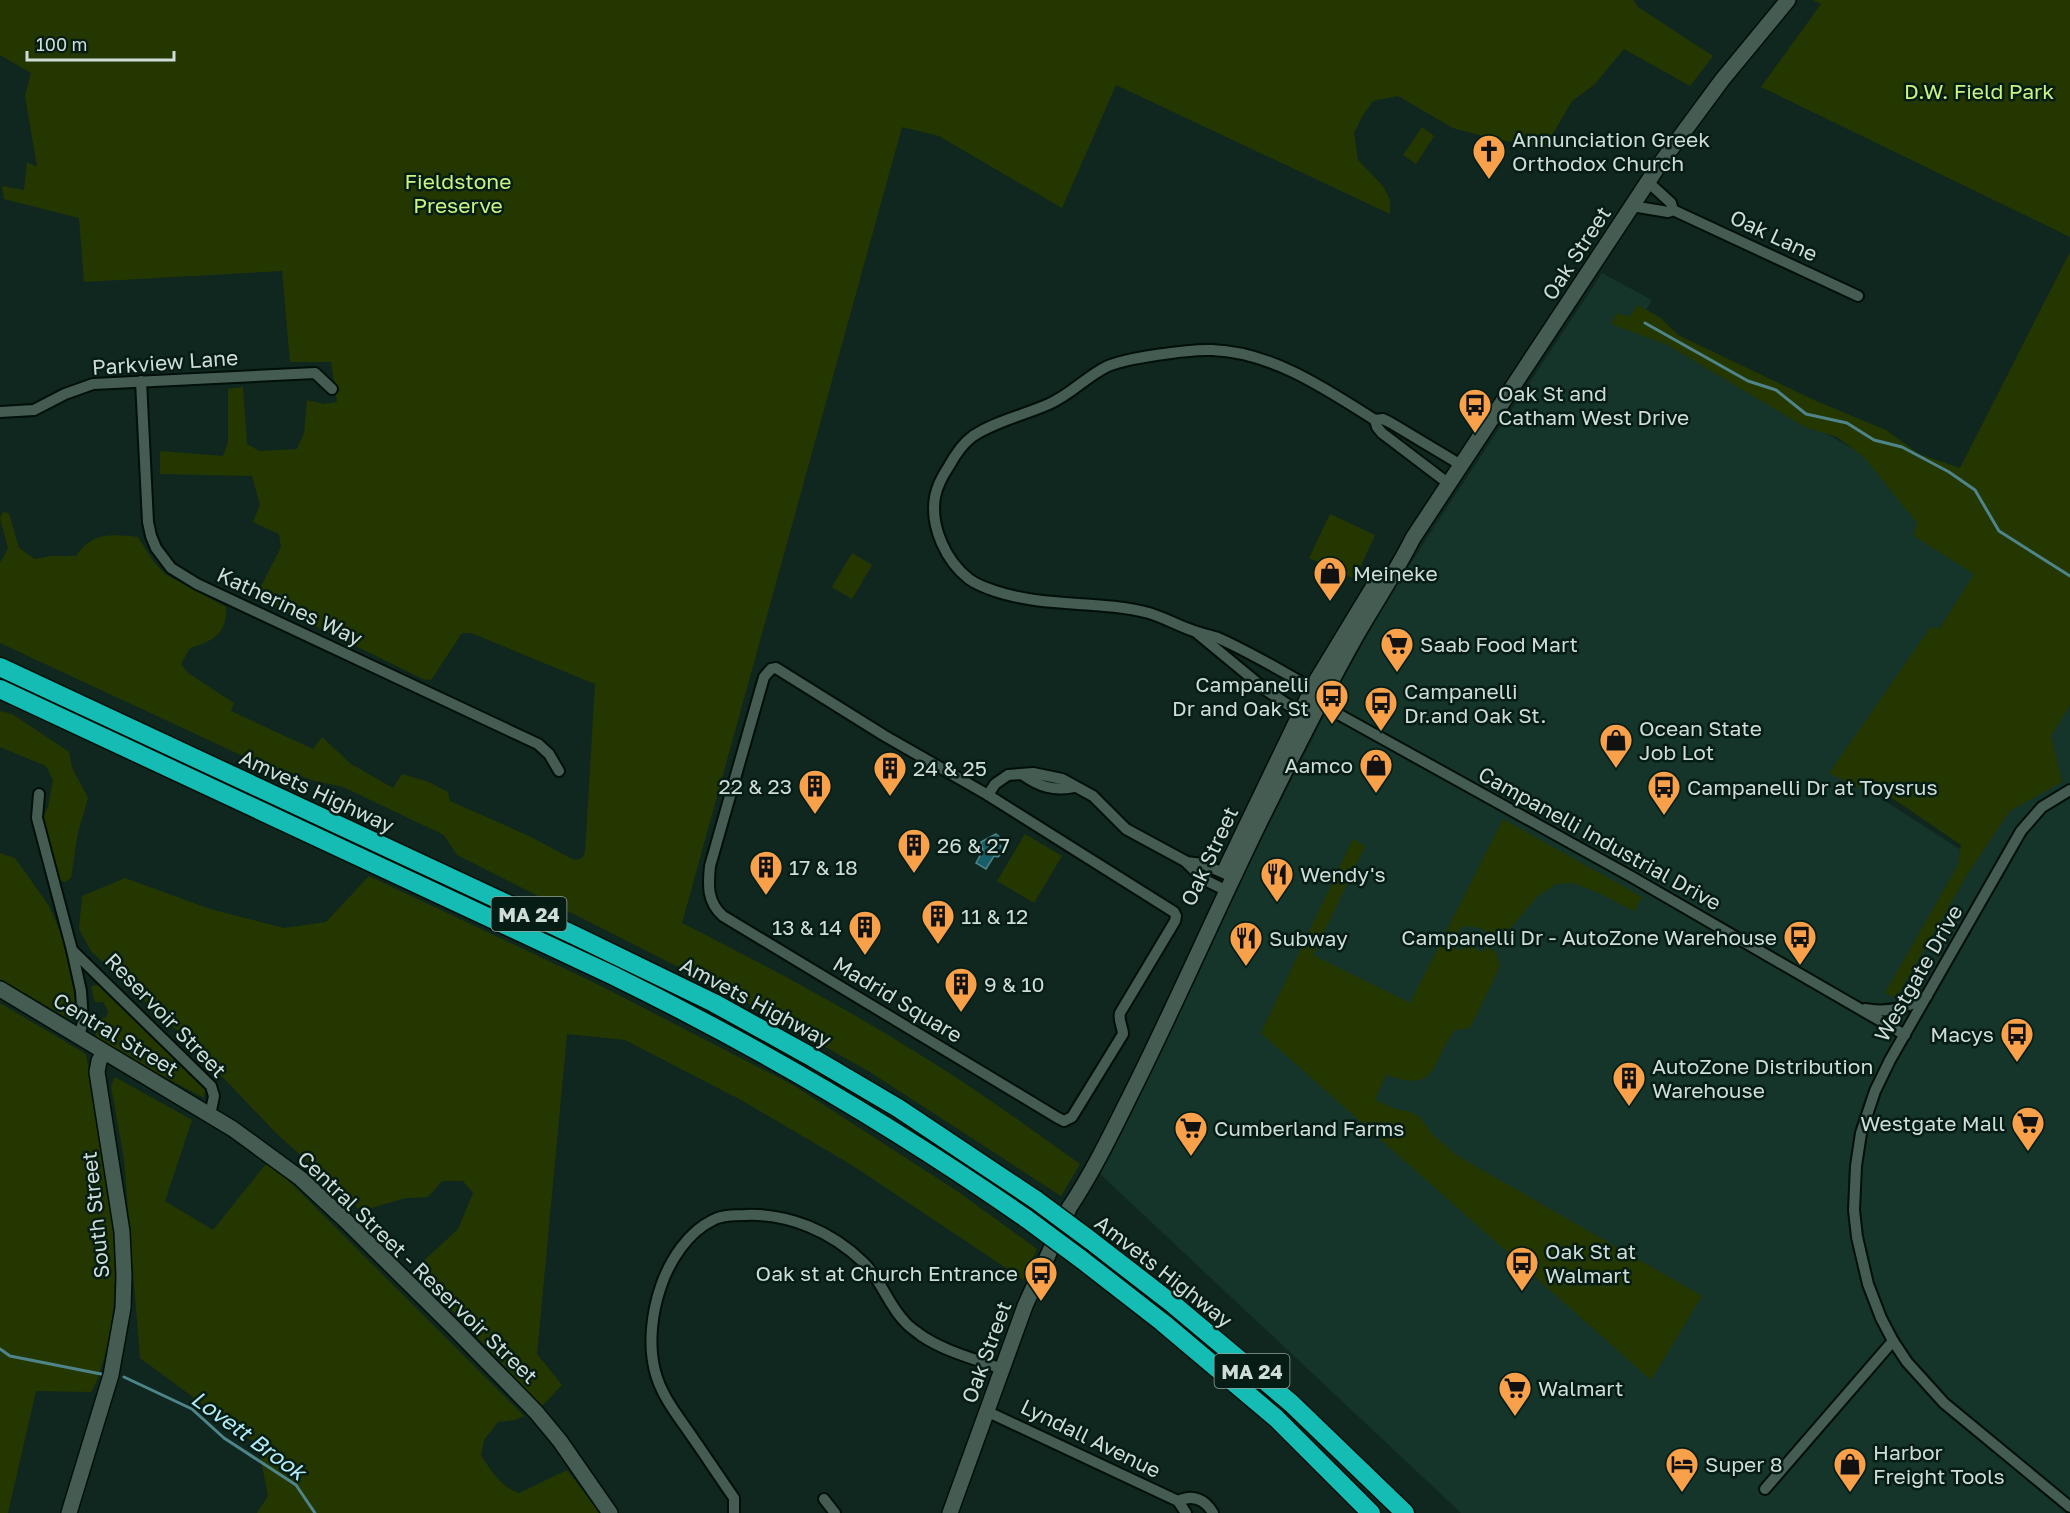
<svg xmlns="http://www.w3.org/2000/svg" width="2070" height="1513" font-family="'Golos Text',sans-serif">
	<style>
		.built { fill: #15342a }
		.green { fill: #253700 }
		.water { fill: #175e69; stroke: #4e848a; stroke-width: 1.5 }
		.lines { fill: none; stroke-linecap: round; stroke-linejoin: round }
		.stream { stroke: #4e848a; stroke-width: 3 }
		.street-casing { stroke: #000f08; stroke-width: 14 }
		.secondary-casing { stroke: #000f08; stroke-width: 18 }
		.highway-casing { stroke: #000f08; stroke-width: 21 }
		.street { stroke: #445c52; stroke-width: 10 }
		.secondary { stroke: #445c52; stroke-width: 15 }
		.highway { stroke: #14bcb4; stroke-width: 18 }
		.highway-bridge-casing { stroke: #000f08; stroke-width: 21; stroke-linecap: butt }
		.highway-bridge { stroke: #14bcb4; stroke-width: 18 }
		.labels { text-anchor: middle; dominant-baseline: central; stroke-width: 5; stroke-linejoin: round; paint-order: stroke }
		.shield { fill: #061d15; stroke: #93a39d; stroke-width: 1.5 }
		.shield-label { font-size: 20px; font-weight: bold; fill: #cfdcd7 }
		.park-label { font-size: 21px; fill: #caf385; stroke: #061d15 }
		.poi-label { font-size: 21px; fill: #cfdcd7; stroke: #061d15; text-anchor: start }
		.street-label { font-size: 21px; fill: #cfdcd7; stroke: #061d15 }
		.water-label { font-size: 22px; font-style: italic; fill: #b3eaf5; stroke: #061d15 }
	</style>
	<rect width="100%" height="100%" fill="#10271f"/>
	<polygon class="built" points="1602,273 1652,300 1646,310 1638,306 1669,343 1874,461 1979,571 1840,772 1972,857 2070,697 2070,1513 1461,1513 1099,1173 1243,876 1339,686 1383,607 1434,527"/>
	<g class="green">
		<path d="M0,0H1633L1638,7L1713,56L1690,86L1624,49L1594,85L1572,101L1545,147L1494,139L1453,128L1398,96L1373,101L1363,115L1354,133L1358,160L1383,186L1390,200V214L1116,85L1062,208L939,136L902,127L682,923C761,963 839,1004 914,1051C971,1086 1026,1125 1080,1164L1061,1196L870,1072L724,990L457,855L444,835L343,787L315,781L245,757L0,643V563L8,548L0,518L3,512L9,513L19,548L35,559L52,556H76C92,532 112,534 138,537L153,561L165,574L226,607C227,634 213,641 190,648L181,664L188,673L234,703L231,711L313,749L322,737L351,764L393,788L402,774L429,782L448,792L450,801L529,836L570,858L576,860L582,858L585,853L595,684L471,633H462L431,680L423,679L264,601L258,592L281,547L279,534L253,522L260,505L252,476L160,474V451L223,456L228,442V389L243,387L247,444L259,451L297,449L304,433L307,400L324,404L337,402L331,362H290L282,271L84,282L79,218L4,199L2,186L24,190L27,162L37,167L25,96L31,73L0,55Z"/>
		<polygon points="1813,0 2070,0 2070,237 1761,87 1821,4"/>
		<polygon points="1422,127 1434,136 1416,164 1403,155"/>
		<polygon points="2070,252 2070,705 2051,736 2062,782 2010,811 1968,873 1896,998 1885,993 1958,865 1961,845 1873,785 1857,787 1829,773 1930,628 1940,628 1974,574 1914,536 1917,523 1864,457 1837,437 1805,427 1668,345 1611,324 1617,313 1629,317 1638,305 1661,318 1678,335 1816,401 1886,430 1919,454 1960,468"/>
		<polygon points="1330,514 1375,535 1355,579 1309,558"/>
		<polygon points="852,553 872,565 852,599 832,587"/>
		<polygon points="0,711 12,714 69,752 72,768 88,798 78,832 71,878 65,882 60,880 41,821 48,807 53,780 46,766 0,747"/>
		<path d="M1503,819L1642,897L1634,911L1599,893L1573,883L1556,884L1538,896L1498,942C1485,929 1479,925 1461,927L1452,946L1461,951L1465,943L1482,952L1487,947L1496,952L1500,966L1470,1028L1455,1030C1430,1062 1440,1094 1386,1075L1375,1100L1398,1110L1408,1111L1420,1117L1432,1134L1456,1155L1702,1296L1651,1380L1261,1033L1353,839L1365,846L1313,955L1410,1003Z"/>
		<polygon points="1025,834 1062,856 1034,903 997,881"/>
		<polygon points="0,853 15,858 49,906 62,936 75,995 77,1013 74,1018 69,1019 0,979"/>
		<polygon points="369,876 597,984 793,1085 957,1191 1037,1249 1024,1280 855,1167 741,1100 625,1040 567,1034 537,1354 562,1385 542,1406 414,1270 458,1229 473,1193 463,1181 442,1181 428,1197 406,1198 361,1211 276,1133 187,1040 91,951 79,929 82,896 125,878 210,909 284,928 326,922"/>
		<polygon points="97,985 103,987 205,1089 204,1098 103,1044 96,1036 93,1020 107,1017 108,1011 103,1002 95,1002 91,986"/>
		<path d="M0,1003L86,1054C101,1152 131,1261 104,1358C100,1369 98,1382 91,1392L36,1391L8,1513H0Z"/>
		<path d="M115,1077L192,1120L165,1201L213,1230L261,1170L268,1163H271L524,1416L515,1420L498,1422L484,1440L481,1455C491,1471 501,1487 519,1493L567,1470L600,1513H257L268,1496L258,1445L140,1358L124,1159L111,1086Z"/>
	</g>
	<polygon class="water" points="996,834 1001,838 999,844 1002,848 1002,853 998,857 994,856 986,869 976,863 983,850 981,842"/>
	<g class="lines">
		<g class="stream">
			<polyline points="1645,323 1748,381 1776,390 1806,414 1847,423 1874,440 1902,447 1949,472 1975,490 1999,531 2070,576"/>
			<polyline points="0,1349 10,1356 101,1374"/>
			<polyline points="124,1377 192,1409 224,1438 296,1485 315,1513"/>
		</g>
		<defs>
			<g id="street">
				<polyline points="1648,182 1671,203 1673,210 1858,296"/>
				<polyline points="1632,206 1668,212 1673,210"/>
				<polyline points="141,381 148,522 151,536 156,548 171,568 197,584 538,744 549,754 559,771"/>
				<polyline points="0,412 34,410 65,394 93,384 315,373 332,389"/>
				<polyline points="1375,420 1377,427 1382,433 1449,484"/>
				<polyline points="1197,633 1266,690 1300,713 1306,710"/>
				<path d="M776,668L885,736L988,795L1174,912L1176,916L1175,921L1120,1013C1118,1021 1123,1027 1123,1034L1072,1117L1064,1121L1058,1118L723,916C707,902 708,885 710,866L764,677L771,669Z"/>
				<path d="M1314,693L1312,688C1281,671 1250,652 1218,638C1210,635 1202,634 1194,631C1179,626 1165,618 1149,613C1099,600 1045,608 995,591C986,588 977,585 969,579C946,561 930,527 935,497C937,486 943,475 949,466C955,455 962,444 973,436C996,421 1024,415 1049,404C1070,395 1086,377 1106,367C1124,358 1191,349 1212,350C1272,352 1326,389 1375,420L1383,419L1391,423L1461,465"/>
				<polyline points="1320,704 1632,877 1905,1035"/>
				<path d="M1023,775C1040,787 1054,791 1074,787"/>
				<polyline points="2070,790 2042,807 2021,831 1890,1060 1875,1091 1861,1133 1856,1166 1854,1210 1857,1237 1868,1284 1881,1318 1893,1341 1907,1362 1944,1403 2070,1507"/>
				<polyline points="39,794 37,818 72,950 81,991 83,1022 79,1037"/>
				<polyline points="988,795 995,784 1008,775 1033,773 1062,779 1093,796 1126,829 1185,861 1203,879 1227,891"/>
				<polyline points="1186,862 1203,864 1230,876"/>
				<polyline points="72,950 211,1086 214,1096 210,1115"/>
				<path d="M1865,1009C1887,1013 1908,1008 1927,996"/>
				<polyline points="986,1411 1178,1501 1186,1513"/>
				<polyline points="1765,1489 1893,1341"/>
				<polyline points="824,1499 835,1513"/>
				<path d="M1178,1501C1193,1494 1205,1499 1213,1513"/>
				<path d="M734,1513V1498C720,1478 707,1458 693,1438C679,1417 661,1396 655,1371C648,1344 652,1312 661,1286C670,1260 688,1232 713,1220C722,1215 735,1215 745,1215C789,1213 832,1232 863,1262C881,1279 888,1305 905,1322C909,1327 917,1332 922,1336C946,1352 976,1359 1002,1369"/>
			</g>
			<g id="secondary">
				<polyline points="1226,868 1315,683 1375,584"/>
				<polyline points="0,989 233,1129 300,1178 345,1220 454,1328 536,1412 560,1441 610,1513"/>
				<path d="M1069,1208C1095,1169 1115,1126 1136,1084C1176,1003 1213,919 1252,838C1285,770 1319,702 1356,636C1375,603 1396,572 1413,538L1657,168L1722,80L1788,0"/>
				<polyline points="69,1513 111,1375 123,1308 124,1276 122,1232 97,1072 99,1061 104,1052"/>
				<polyline points="950,1513 1025,1306 1068,1211"/>
			</g>
			<g id="highway">
				<polyline points="0,667 576,936 714,1003 808,1055 898,1108 1036,1200"/>
				<path d="M0,689L612,975C757,1046 895,1127 1027,1219"/>
				<polyline points="1090,1240 1174,1305 1291,1403 1405,1513"/>
				<polyline points="1081,1259 1162,1322 1276,1418 1371,1513"/>
			</g>
		</defs>
		<use href="#street" class="street-casing"/>
		<use href="#secondary" class="secondary-casing"/>
		<use href="#highway" class="highway-casing"/>
		<use href="#street" class="street"/>
		<use href="#secondary" class="secondary"/>
		<use href="#highway" class="highway"/>
		<defs>
			<g id="highway-bridge">
				<polyline points="1036,1200 1090,1240"/>
				<polyline points="1027,1219 1081,1259"/>
			</g>
		</defs>
		<use href="#highway-bridge" class="highway-bridge-casing"/>
		<use href="#highway-bridge" class="highway-bridge"/>
	</g>
	<defs>
		<symbol id="church-pin" viewBox="-11 -11 22 30"><path d="M0 17L-7.5 6A9.5 9.5 0 1 1 7.5 6Z" fill="#f8a14a" stroke="#061d15"/><path d="M-1.2-6h2.4v3.5h3.3v2.4h-3.3V6h-2.4V-.1h-3.3v-2.4h3.3Z" fill="#111"/></symbol>
		<symbol id="bus-pin" viewBox="-11 -11 22 30"><path d="M0 17L-7.5 6A9.5 9.5 0 1 1 7.5 6Z" fill="#f8a14a" stroke="#061d15"/><path d="M-5-6H5V4H4V6H2V4H-2V6H-4V4H-5ZM-3.5-4V0h7V-4ZM-3.5 1.2v1.5H-2V1.2ZM2 1.2v1.5H3.5V1.2Z" fill="#111"/></symbol>
		<symbol id="shop-pin" viewBox="-11 -11 22 30"><path d="M0 17L-7.5 6A9.5 9.5 0 1 1 7.5 6Z" fill="#f8a14a" stroke="#061d15"/><path d="M-5-2.5h2.3a2.7 3.5 0 0 1 5.4 0H5L5.5 6h-11ZM-1.5-2.5h3a1.5 2.3 0 0 0-3 0Z" fill="#111"/></symbol>
		<symbol id="supermarket-pin" viewBox="-11 -11 22 30"><path d="M0 17L-7.5 6A9.5 9.5 0 1 1 7.5 6Z" fill="#f8a14a" stroke="#061d15"/><path d="M-6-5.5h2.5l.6 2H6L4.5 2H-2.5L-4.4-4H-6ZM-1.5 3.2a1.3 1.3 0 1 0 .1 0ZM3 3.2a1.3 1.3 0 1 0 .1 0Z" fill="#111"/></symbol>
		<symbol id="building-pin" viewBox="-11 -11 22 30"><path d="M0 17L-7.5 6A9.5 9.5 0 1 1 7.5 6Z" fill="#f8a14a" stroke="#061d15"/><path d="M-4-6H4V6H1V3H-1V6H-4ZM-2.5-4.3h1.7v1.8h-1.7ZM.8-4.3h1.7v1.8H.8ZM-2.5-1h1.7V.8h-1.7ZM.8-1h1.7V.8H.8Z" fill="#111"/></symbol>
		<symbol id="restaurant-pin" viewBox="-11 -11 22 30"><path d="M0 17L-7.5 6A9.5 9.5 0 1 1 7.5 6Z" fill="#f8a14a" stroke="#061d15"/><path d="M-5-6h1v4h1v-4h1v4h1v-4h1v5L-1.5 .5V6h-2V.5L-5-1ZM5-6V6H3V1.5H1.5Q1.5-4 5-6Z" fill="#111"/></symbol>
		<symbol id="hotel-pin" viewBox="-11 -11 22 30"><path d="M0 17L-7.5 6A9.5 9.5 0 1 1 7.5 6Z" fill="#f8a14a" stroke="#061d15"/><path d="M-6-4.5h1.5V1H6V5H4.5V3h-9V5H-6ZM-4 0a1.8 1.8 0 1 1 3.6 0ZM.5 0V-2.5h3Q6-2.5 6 0Z" fill="#111"/></symbol>
	</defs>
	<g fill-rule="evenodd">
		<use href="#church-pin" x="1470" y="132" width="38" height="52"/>
		<use href="#bus-pin" x="1456" y="386" width="38" height="52"/>
		<use href="#shop-pin" x="1311" y="554" width="38" height="52"/>
		<use href="#supermarket-pin" x="1378" y="625" width="38" height="52"/>
		<use href="#bus-pin" x="1313" y="677" width="38" height="52"/>
		<use href="#bus-pin" x="1362" y="684" width="38" height="52"/>
		<use href="#shop-pin" x="1597" y="721" width="38" height="52"/>
		<use href="#shop-pin" x="1357" y="746" width="38" height="52"/>
		<use href="#building-pin" x="871" y="749" width="38" height="52"/>
		<use href="#building-pin" x="796" y="767" width="38" height="52"/>
		<use href="#bus-pin" x="1645" y="768" width="38" height="52"/>
		<use href="#building-pin" x="895" y="826" width="38" height="52"/>
		<use href="#building-pin" x="747" y="848" width="38" height="52"/>
		<use href="#restaurant-pin" x="1258" y="855" width="38" height="52"/>
		<use href="#building-pin" x="919" y="897" width="38" height="52"/>
		<use href="#building-pin" x="846" y="908" width="38" height="52"/>
		<use href="#bus-pin" x="1781" y="918" width="38" height="52"/>
		<use href="#restaurant-pin" x="1227" y="919" width="38" height="52"/>
		<use href="#building-pin" x="942" y="965" width="38" height="52"/>
		<use href="#bus-pin" x="1998" y="1015" width="38" height="52"/>
		<use href="#building-pin" x="1610" y="1059" width="38" height="52"/>
		<use href="#supermarket-pin" x="2009" y="1104" width="38" height="52"/>
		<use href="#supermarket-pin" x="1172" y="1109" width="38" height="52"/>
		<use href="#bus-pin" x="1503" y="1244" width="38" height="52"/>
		<use href="#bus-pin" x="1022" y="1254" width="38" height="52"/>
		<use href="#supermarket-pin" x="1496" y="1369" width="38" height="52"/>
		<use href="#hotel-pin" x="1663" y="1445" width="38" height="52"/>
		<use href="#shop-pin" x="1831" y="1445" width="38" height="52"/>
	</g>
	<g class="labels">
		<g class="shield">
			<rect x="491.5" y="897" width="75" height="34" rx="4.5"/>
			<rect x="1214.5" y="1354" width="75" height="34" rx="4.5"/>
		</g>
		<g class="shield-label">
			<text x="529" y="914">MA 24</text>
			<text x="1252" y="1371">MA 24</text>
		</g>
		<g class="park-label">
			<text x="1979" y="91">D.W. Field Park</text>
			<text x="458" y="181">Fieldstone<tspan x="458" dy="24">Preserve</tspan></text>
		</g>
		<g class="poi-label">
			<text x="1512" y="139">Annunciation Greek<tspan x="1512" dy="24">Orthodox Church</tspan></text>
			<text x="1498" y="393">Oak St and<tspan x="1498" dy="24">Catham West Drive</tspan></text>
			<text x="1353" y="573">Meineke</text>
			<text x="1420" y="644">Saab Food Mart</text>
			<text x="1309" y="684" text-anchor="end">Campanelli<tspan x="1309" dy="24">Dr and Oak St</tspan></text>
			<text x="1404" y="691">Campanelli<tspan x="1404" dy="24">Dr.and Oak St.</tspan></text>
			<text x="1639" y="728">Ocean State<tspan x="1639" dy="24">Job Lot</tspan></text>
			<text x="1353" y="765" text-anchor="end">Aamco</text>
			<text x="913" y="768">24 &amp; 25</text>
			<text x="792" y="786" text-anchor="end">22 &amp; 23</text>
			<text x="1687" y="787">Campanelli Dr at Toysrus</text>
			<text x="937" y="845">26 &amp; 27</text>
			<text x="789" y="867">17 &amp; 18</text>
			<text x="1300" y="874">Wendy's</text>
			<text x="961" y="916">11 &amp; 12</text>
			<text x="842" y="927" text-anchor="end">13 &amp; 14</text>
			<text x="1777" y="937" text-anchor="end">Campanelli Dr - AutoZone Warehouse</text>
			<text x="1269" y="938">Subway</text>
			<text x="984" y="984">9 &amp; 10</text>
			<text x="1994" y="1034" text-anchor="end">Macys</text>
			<text x="1652" y="1066">AutoZone Distribution<tspan x="1652" dy="24">Warehouse</tspan></text>
			<text x="2005" y="1123" text-anchor="end">Westgate Mall</text>
			<text x="1214" y="1128">Cumberland Farms</text>
			<text x="1545" y="1251">Oak St at<tspan x="1545" dy="24">Walmart</tspan></text>
			<text x="1018" y="1273" text-anchor="end">Oak st at Church Entrance</text>
			<text x="1538" y="1388">Walmart</text>
			<text x="1873" y="1452">Harbor<tspan x="1873" dy="24">Freight Tools</tspan></text>
			<text x="1705" y="1464">Super 8</text>
		</g>
		<g class="street-label">
			<text transform="translate(1774 235) rotate(25)">Oak Lane</text>
			<text transform="translate(1576 253) rotate(-57)">Oak Street</text>
			<text transform="translate(165 362) rotate(-4)">Parkview Lane</text>
			<text transform="translate(290 606) rotate(25)">Katherines Way</text>
			<text transform="translate(317 791) rotate(25)">Amvets Highway</text>
			<text transform="translate(1600 838) rotate(29)">Campanelli Industrial Drive</text>
			<text transform="translate(1209 856) rotate(-65)">Oak Street</text>
			<text transform="translate(1918 973) rotate(-60)">Westgate Drive</text>
			<text transform="translate(898 999) rotate(31)">Madrid Square</text>
			<text transform="translate(756 1002) rotate(28)">Amvets Highway</text>
			<text transform="translate(166 1015) rotate(46)">Reservoir Street</text>
			<text transform="translate(116 1034) rotate(31)">Central Street</text>
			<text transform="translate(95 1215) rotate(-96)">South Street</text>
			<text transform="translate(418 1267) rotate(44)">Central Street - Reservoir Street</text>
			<text transform="translate(1164 1271) rotate(38)">Amvets Highway</text>
			<text transform="translate(986 1352) rotate(-70)">Oak Street</text>
			<text transform="translate(1091 1438) rotate(26)">Lyndall Avenue</text>
		</g>
		<g class="water-label">
			<text transform="translate(249 1435) rotate(36)">Lovett Brook</text>
		</g>
	</g>
	<path d="M27 51v9h147v-9" fill="none" stroke="#cfdcd7" stroke-width="3"/>
	<text x="36" y="51" font-size="18" fill="#cfdcd7" stroke="#061d15" stroke-width="4.5" paint-order="stroke">100 m</text>
</svg>
